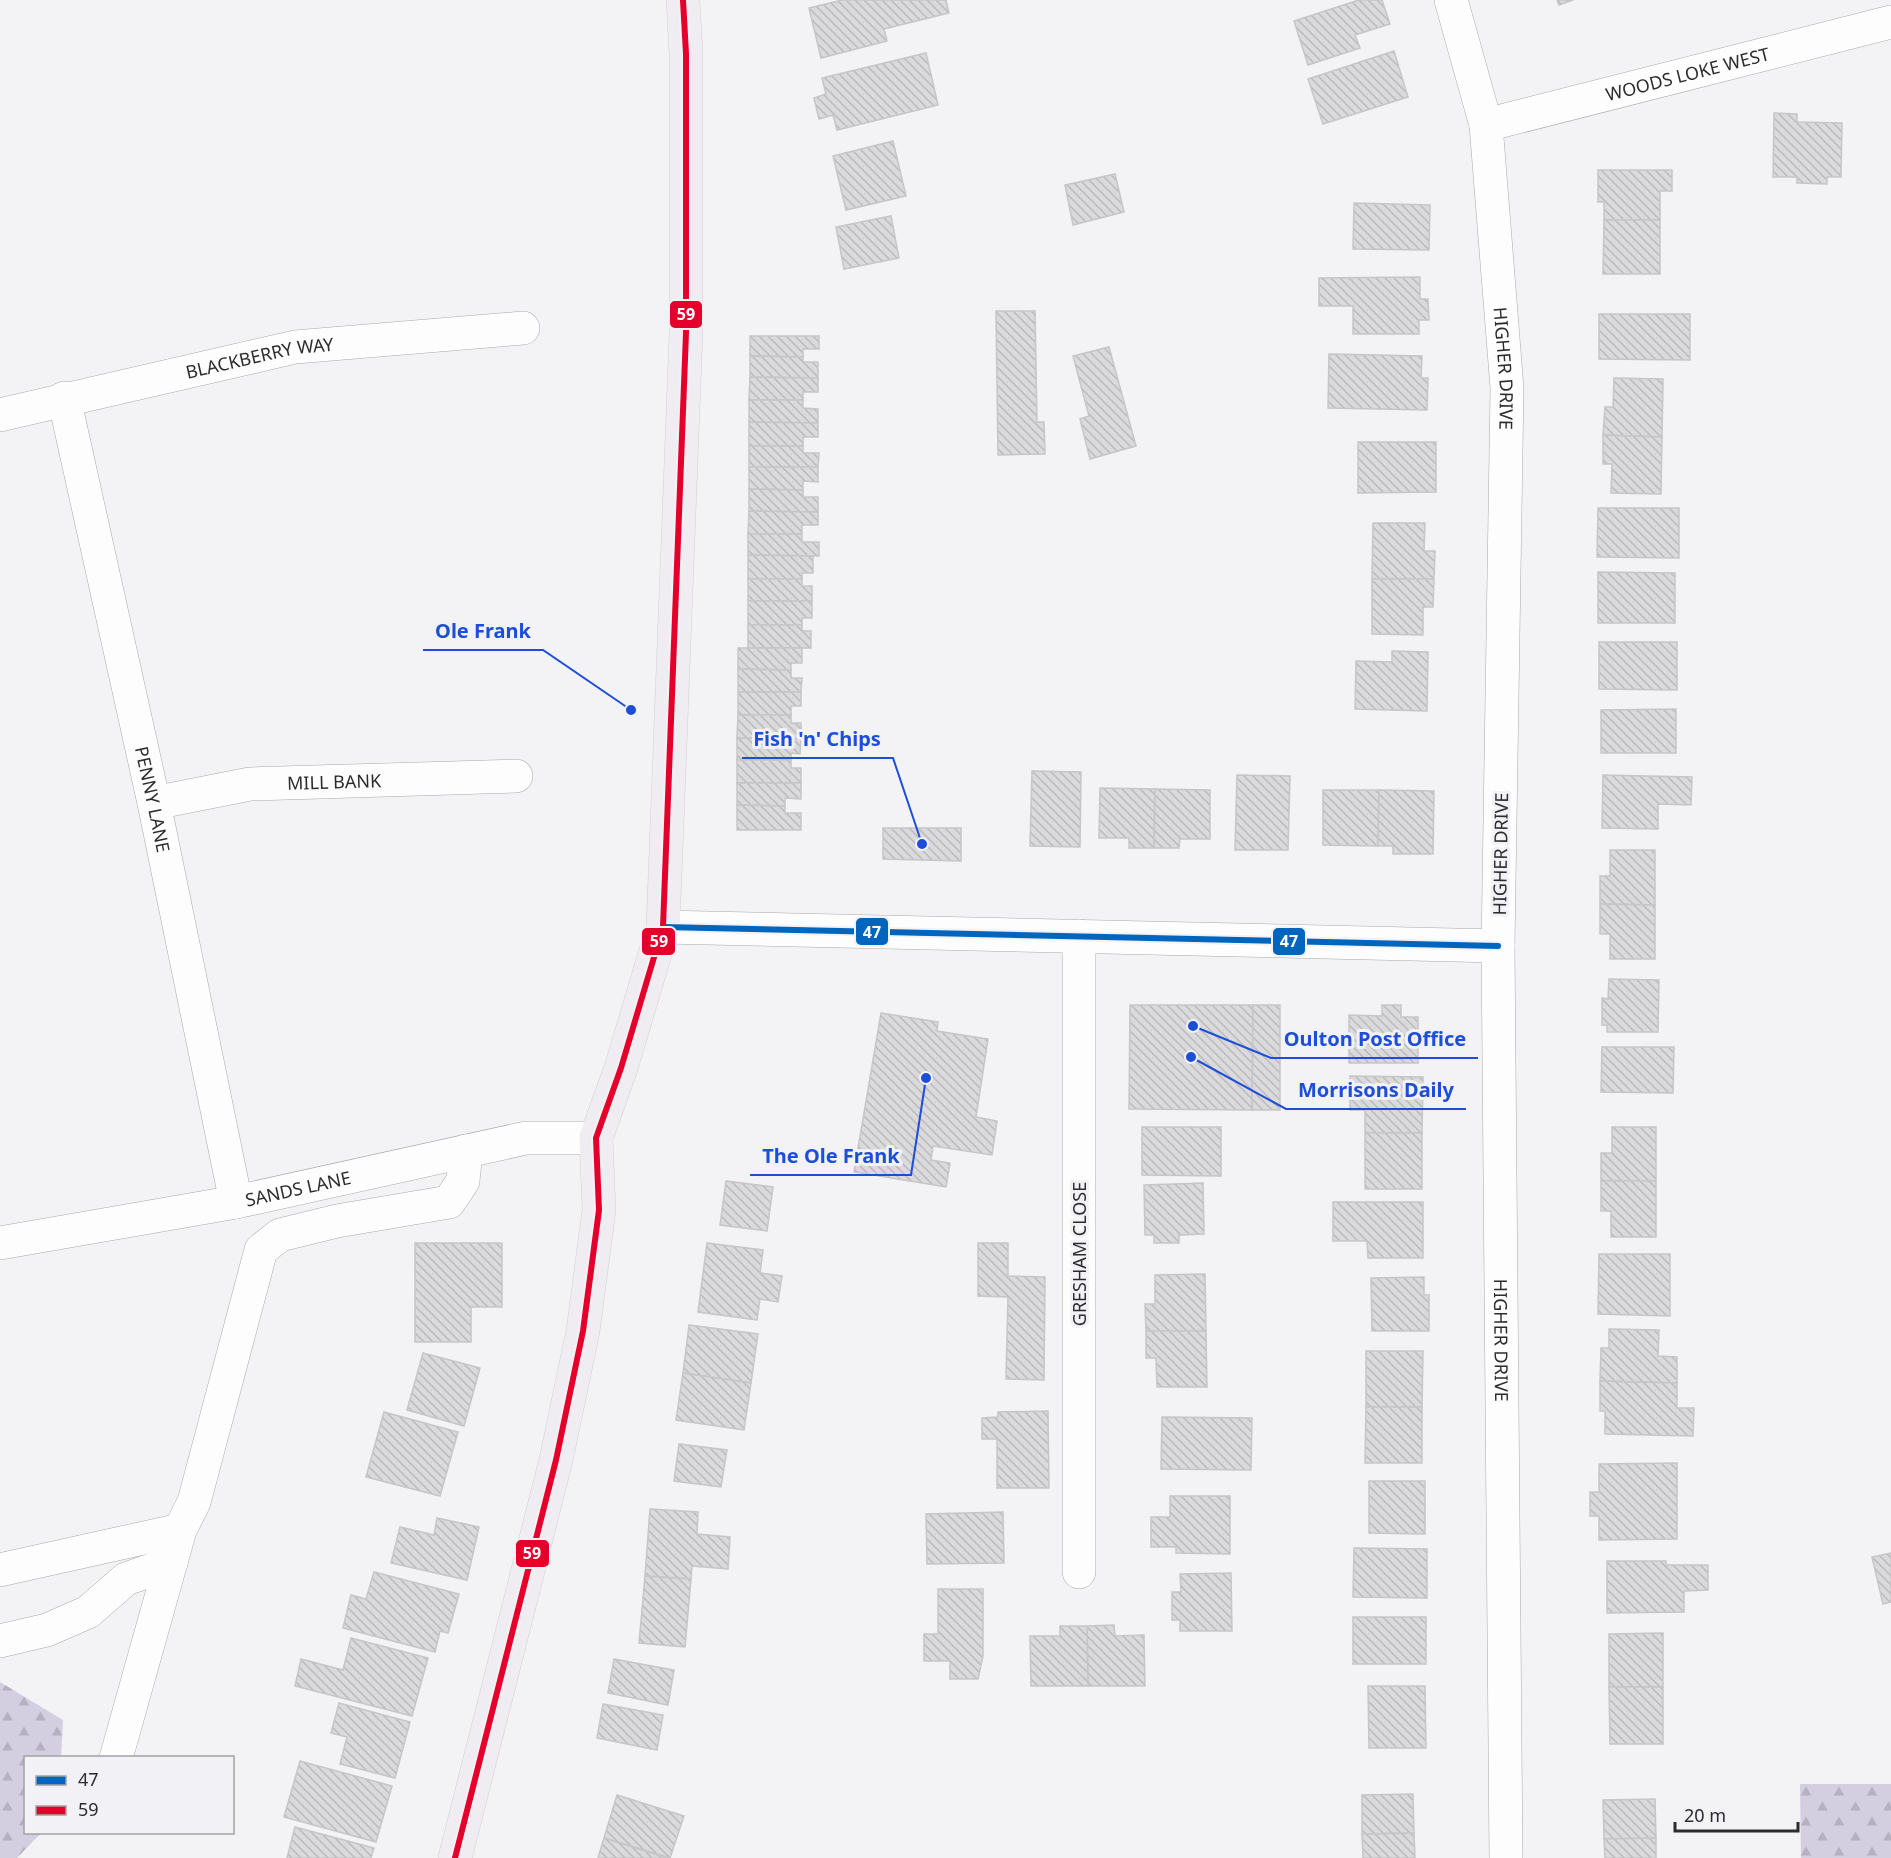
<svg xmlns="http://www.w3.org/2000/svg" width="1891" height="1858" font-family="'Noto Sans',sans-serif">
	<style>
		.forest { fill: url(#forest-firs) }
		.building { fill: url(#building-back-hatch); stroke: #c6c5c7; stroke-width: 1.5 }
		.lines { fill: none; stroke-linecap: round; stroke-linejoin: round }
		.minor-casing { stroke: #a9a9aa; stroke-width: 34 }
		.major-casing { stroke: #d1d0d1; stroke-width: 34 }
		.minor { stroke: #fdfdfd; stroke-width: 33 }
		.major { stroke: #efedf2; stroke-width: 33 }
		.bus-1-casing { stroke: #f2f1f5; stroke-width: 10 }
		.bus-2-casing { stroke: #f2f1f5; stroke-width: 10 }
		.bus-1 { stroke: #0065bd; stroke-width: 6 }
		.bus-2 { stroke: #e4002b; stroke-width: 6 }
		.labels { text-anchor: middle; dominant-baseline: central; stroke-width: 6; stroke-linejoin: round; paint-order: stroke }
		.street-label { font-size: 18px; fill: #2c2b2d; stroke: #f2f1f5 }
		.leader { fill: none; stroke: #1d4ed8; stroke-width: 2 }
		.callout-dot { fill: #1d4ed8; stroke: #f2f1f5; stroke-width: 2 }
		.callout-label { font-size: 20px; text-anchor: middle; font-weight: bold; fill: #1d4ed8; stroke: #f2f1f5; stroke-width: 6; stroke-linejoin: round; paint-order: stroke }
		.line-badge { stroke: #f2f1f5; stroke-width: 2 }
		.badge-label { font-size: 16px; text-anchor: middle; font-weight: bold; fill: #fff }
	</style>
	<defs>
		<pattern id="forest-firs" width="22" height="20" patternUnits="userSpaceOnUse" patternTransform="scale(1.5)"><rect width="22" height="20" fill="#d3cee0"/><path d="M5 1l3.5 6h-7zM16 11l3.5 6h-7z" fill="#b5b1c0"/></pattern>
		<pattern id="building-back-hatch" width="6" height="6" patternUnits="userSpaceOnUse" patternTransform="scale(1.5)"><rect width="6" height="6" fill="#dad9db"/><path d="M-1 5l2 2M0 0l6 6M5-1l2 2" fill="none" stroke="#bbbabc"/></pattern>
	</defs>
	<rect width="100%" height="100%" fill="#f3f2f4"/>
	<g class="forest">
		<polygon points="0,1682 63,1720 61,1757 26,1758 26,1832 41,1833 17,1858 0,1858"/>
		<polygon points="1800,1784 1891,1784 1891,1858 1801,1858"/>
	</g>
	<g class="building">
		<polygon points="842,0 946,0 949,13 884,29 887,41 821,58 809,8"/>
		<polygon points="1359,0 1382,0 1390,24 1355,35 1360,48 1308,65 1294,21"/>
		<polygon points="1557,0 1573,0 1559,5"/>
		<polygon points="1394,51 1408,97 1323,124 1308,79"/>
		<polygon points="926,53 938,105 837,130 833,115 819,119 814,98 826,94 822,78"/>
		<polygon points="1774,113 1797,114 1797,122 1842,123 1841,177 1827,177 1827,184 1797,183 1797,177 1773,177"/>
		<polygon points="893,141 906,196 846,210 833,156"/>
		<polygon points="1598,170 1672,170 1672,191 1660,191 1660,220 1604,220 1604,202 1598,202"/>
		<polygon points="1115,174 1124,212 1073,225 1065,185"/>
		<polygon points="1354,203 1430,205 1429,250 1353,249"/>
		<polygon points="891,216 899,258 844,269 836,227"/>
		<polygon points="1604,220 1660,220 1660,274 1603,274"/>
		<polygon points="1420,277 1420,299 1428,299 1429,320 1419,320 1419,334 1353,334 1353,306 1319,306 1319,278"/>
		<polygon points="996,311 1035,311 1037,422 1044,422 1045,454 998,455"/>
		<polygon points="1599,314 1690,314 1690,360 1599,359"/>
		<polygon points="750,336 819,336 819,349 803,349 803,357 750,356"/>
		<polygon points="1109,347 1136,446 1090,459 1080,419 1089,416 1073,356"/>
		<polygon points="1329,354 1422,356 1421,378 1428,378 1427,410 1328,408"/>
		<polygon points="750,356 803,357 803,362 818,362 818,378 750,377"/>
		<polygon points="750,377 818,378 818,392 803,392 803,400 749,400"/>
		<polygon points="1614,378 1663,379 1662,437 1603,435 1605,407 1613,407"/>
		<polygon points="749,400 803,400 803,408 818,409 818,423 749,422"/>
		<polygon points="749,422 818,423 818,437 803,437 803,446 749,446"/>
		<polygon points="1603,435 1662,437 1661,494 1611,493 1612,464 1603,464"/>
		<polygon points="1358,442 1436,442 1436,492 1358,493"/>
		<polygon points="749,446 803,446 803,453 819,453 818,467 749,467"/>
		<polygon points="749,467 818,467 818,482 803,481 803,490 749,489"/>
		<polygon points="749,489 803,490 803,497 818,497 818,512 749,511"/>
		<polygon points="1598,508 1679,508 1679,558 1597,557"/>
		<polygon points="749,511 818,512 818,525 802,525 802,534 748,534"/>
		<polygon points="1373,523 1425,523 1424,551 1435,551 1434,579 1372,579"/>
		<polygon points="748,534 802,534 802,542 819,542 819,556 748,555"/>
		<polygon points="748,555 813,556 813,573 802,573 802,579 748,579"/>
		<polygon points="1598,572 1675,573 1675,623 1598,623"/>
		<polygon points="748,579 802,579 802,586 812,586 812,601 748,601"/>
		<polygon points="1372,579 1434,579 1433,607 1423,607 1423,635 1372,634"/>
		<polygon points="748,601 812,601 812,618 802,618 802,625 748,625"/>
		<polygon points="748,625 802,625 802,631 811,631 811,648 748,648"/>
		<polygon points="1599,642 1677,642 1677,690 1599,689"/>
		<polygon points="738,648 802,648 802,663 791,663 791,670 738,669"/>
		<polygon points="1392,651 1428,652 1427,711 1355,709 1356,661 1392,662"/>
		<polygon points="738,669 791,670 791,678 802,678 801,692 738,692"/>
		<polygon points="738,692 801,692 801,706 791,706 791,715 738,715"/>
		<polygon points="1676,709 1676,753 1601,753 1601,710"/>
		<polygon points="738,715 791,715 791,723 801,723 801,739 737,738"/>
		<polygon points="737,738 801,739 800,754 791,753 791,760 737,760"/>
		<polygon points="737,760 791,760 791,768 801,768 801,783 737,783"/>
		<polygon points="1032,771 1081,772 1080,847 1030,846"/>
		<polygon points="1237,775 1290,776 1288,850 1235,850"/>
		<polygon points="1603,775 1692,777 1691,805 1658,804 1658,829 1602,828"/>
		<polygon points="737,783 801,783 801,799 785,798 785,806 737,805"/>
		<polygon points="1100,788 1155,789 1154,848 1129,848 1129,838 1099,838"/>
		<polygon points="1155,789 1210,790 1210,839 1180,839 1179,848 1154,848"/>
		<polygon points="1323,790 1379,790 1378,846 1323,845"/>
		<polygon points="1379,790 1434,791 1433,854 1393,854 1393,846 1378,846"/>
		<polygon points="737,805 785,806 785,813 801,813 801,830 737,830"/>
		<polygon points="883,828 961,828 961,861 883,859"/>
		<polygon points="1610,850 1655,850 1655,905 1600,904 1600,876 1610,876"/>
		<polygon points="1600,904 1655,905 1655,959 1610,959 1610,934 1600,934"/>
		<polygon points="1609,979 1659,980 1658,1032 1607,1032 1607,1025 1602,1025 1602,998 1608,999"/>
		<polygon points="1130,1005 1253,1005 1252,1110 1129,1109"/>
		<polygon points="1253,1005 1280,1005 1280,1110 1252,1110"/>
		<polygon points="1382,1005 1401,1005 1401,1017 1418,1017 1418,1063 1349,1063 1349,1015 1382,1016"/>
		<polygon points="881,1013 938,1022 937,1031 988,1039 976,1117 997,1121 992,1155 933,1146 931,1160 950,1163 946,1187 854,1172"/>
		<polygon points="1602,1047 1674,1047 1673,1093 1601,1092"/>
		<polygon points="1350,1076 1423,1077 1422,1133 1365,1133 1365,1110 1350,1110"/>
		<polygon points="1142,1127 1221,1127 1221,1176 1142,1175"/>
		<polygon points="1612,1127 1656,1127 1656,1181 1601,1181 1601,1153 1612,1153"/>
		<rect x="1365" y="1133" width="57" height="56"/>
		<polygon points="726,1181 773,1187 767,1231 720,1225"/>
		<polygon points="1601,1181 1656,1181 1656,1237 1611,1237 1611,1211 1601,1211"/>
		<polygon points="1203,1183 1204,1234 1179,1235 1179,1243 1154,1243 1154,1235 1145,1235 1144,1185"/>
		<polygon points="1333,1202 1423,1202 1423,1258 1368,1258 1367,1241 1333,1241"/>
		<polygon points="415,1243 502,1243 502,1307 471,1307 471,1342 415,1342"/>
		<polygon points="707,1243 763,1250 760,1273 782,1276 778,1302 760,1299 757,1320 698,1312"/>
		<polygon points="978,1243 1008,1243 1008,1276 1045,1277 1044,1380 1006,1379 1008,1297 978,1296"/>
		<polygon points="1599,1254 1670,1254 1670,1316 1598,1314"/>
		<polygon points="1205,1274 1206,1331 1146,1331 1145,1304 1155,1304 1155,1275"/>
		<polygon points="1424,1277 1424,1295 1429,1295 1429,1331 1372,1331 1371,1278"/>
		<polygon points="689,1325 758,1334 751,1383 683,1373"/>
		<polygon points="1609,1329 1659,1330 1658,1356 1677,1357 1677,1383 1600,1381 1601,1348 1609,1348"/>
		<polygon points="1146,1331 1206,1331 1207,1387 1157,1387 1156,1358 1146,1358"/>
		<polygon points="1366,1351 1423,1351 1422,1407 1366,1407"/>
		<polygon points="423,1353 480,1368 464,1426 407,1410"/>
		<polygon points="683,1373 751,1383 744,1430 676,1420"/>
		<polygon points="1600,1381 1677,1383 1677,1408 1694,1408 1693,1436 1605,1434 1605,1411 1600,1411"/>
		<polygon points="1366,1407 1422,1407 1422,1463 1365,1463"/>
		<polygon points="1048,1411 1049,1488 997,1488 997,1439 982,1439 982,1418 998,1417 998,1412"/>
		<polygon points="384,1412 458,1432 440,1496 366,1477"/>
		<polygon points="1162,1417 1252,1418 1251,1470 1161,1469"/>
		<polygon points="679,1444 727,1450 721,1487 674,1481"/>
		<polygon points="1677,1463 1677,1539 1599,1540 1599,1516 1590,1516 1590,1492 1599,1492 1599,1464"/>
		<polygon points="1369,1481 1425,1481 1425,1534 1369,1533"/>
		<polygon points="1170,1496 1230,1496 1230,1554 1176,1553 1176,1547 1151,1547 1151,1517 1170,1517"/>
		<polygon points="650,1509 698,1512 697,1534 730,1537 728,1569 692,1566 691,1579 645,1576"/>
		<polygon points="1003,1512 1004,1563 927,1564 926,1514"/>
		<polygon points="437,1518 479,1527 467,1580 391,1563 400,1527 434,1535"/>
		<polygon points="1354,1548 1427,1549 1427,1598 1353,1597"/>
		<polygon points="1891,1553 1891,1602 1883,1604 1872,1557"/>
		<polygon points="1607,1561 1666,1561 1666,1565 1708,1565 1708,1590 1684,1591 1684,1612 1607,1613"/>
		<polygon points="374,1572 459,1594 448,1633 440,1631 435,1652 343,1628 351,1595 366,1599"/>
		<polygon points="1231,1573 1232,1631 1180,1631 1180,1620 1172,1620 1172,1592 1181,1592 1180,1574"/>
		<polygon points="645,1576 691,1579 685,1647 639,1643"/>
		<polygon points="938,1589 983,1589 983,1656 978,1679 950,1679 950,1661 924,1661 924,1634 938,1634"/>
		<rect x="1353" y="1617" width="73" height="47"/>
		<polygon points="1114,1625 1115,1636 1144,1635 1145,1686 1088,1686 1087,1626"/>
		<polygon points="1060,1626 1087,1626 1088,1686 1031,1686 1030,1636 1060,1636"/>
		<polygon points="1663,1633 1663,1687 1609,1687 1609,1634"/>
		<polygon points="351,1638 428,1658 412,1716 295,1686 301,1659 343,1670"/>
		<polygon points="614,1659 674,1670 668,1705 608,1693"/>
		<polygon points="1368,1686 1425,1686 1426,1748 1369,1748"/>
		<polygon points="1609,1687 1663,1687 1663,1744 1610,1744"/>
		<polygon points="339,1703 410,1722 395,1778 340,1764 347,1737 331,1733"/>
		<polygon points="603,1704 663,1715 657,1750 597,1738"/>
		<polygon points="300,1761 392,1786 376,1842 284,1817"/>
		<polygon points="1413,1794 1414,1833 1362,1834 1362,1795"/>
		<polygon points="617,1795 684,1816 670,1858 604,1838"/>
		<polygon points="1655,1799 1656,1838 1604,1839 1603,1800"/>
		<polygon points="295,1827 374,1848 371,1858 287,1858"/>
		<polygon points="1414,1833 1415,1858 1363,1858 1362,1834"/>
		<polygon points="604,1838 667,1858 598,1858"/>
		<polygon points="1656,1838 1656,1858 1605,1858 1604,1839"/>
	</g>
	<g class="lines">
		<defs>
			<g id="minor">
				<path id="s1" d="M1451,0L1486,125L1507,388L1498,946L1506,1858"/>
				<path id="s2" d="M1486,125L1891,22"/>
				<path id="s3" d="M64,398L154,803L236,1202"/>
				<path id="s4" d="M0,415L295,347L523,328"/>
				<path id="s5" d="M154,803L250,784L516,776"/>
				<polyline points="663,927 1498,946"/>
				<path id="s6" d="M0,1243L236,1202L526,1138H596"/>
				<polyline points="0,1570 180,1530"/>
				<polyline points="1079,1572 1079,936"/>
				<polyline points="0,1641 47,1630 88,1612 126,1579 171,1563"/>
				<polyline points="116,1758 180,1530 194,1502 261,1250 280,1235 337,1221 449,1202 463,1181 466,1151"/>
			</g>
			<polyline id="major" points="455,1858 556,1460 583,1331 599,1210 596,1138 621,1068 663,927 686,333 686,54 683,0"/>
		</defs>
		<use href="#minor" class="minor-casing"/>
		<use href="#major" class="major-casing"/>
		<use href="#minor" class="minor"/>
		<use href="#major" class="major"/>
		<defs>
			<polyline id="bus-1" points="663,927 1498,946"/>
			<polyline id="bus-2" points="455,1858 556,1460 583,1331 599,1210 596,1138 621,1068 663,927 686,333 686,54 683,0"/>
		</defs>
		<use href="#bus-1" class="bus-1-casing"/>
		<use href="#bus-2" class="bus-2-casing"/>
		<use href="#bus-1" class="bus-1"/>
		<use href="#bus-2" class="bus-2"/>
	</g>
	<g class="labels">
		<g class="street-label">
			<text stroke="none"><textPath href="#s2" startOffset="208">WOODS LOKE WEST</textPath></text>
			<text stroke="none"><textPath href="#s4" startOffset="266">BLACKBERRY WAY</textPath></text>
			<text stroke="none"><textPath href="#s1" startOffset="374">HIGHER DRIVE</textPath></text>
			<text stroke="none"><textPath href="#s5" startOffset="182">MILL BANK</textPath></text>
			<text stroke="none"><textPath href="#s3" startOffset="411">PENNY LANE</textPath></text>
			<text transform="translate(1500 854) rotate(-89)">HIGHER DRIVE</text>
			<text stroke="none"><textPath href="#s6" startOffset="303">SANDS LANE</textPath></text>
			<text transform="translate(1079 1254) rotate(-90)">GRESHAM CLOSE</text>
			<text stroke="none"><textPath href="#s1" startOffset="1346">HIGHER DRIVE</textPath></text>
		</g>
	</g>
	<path class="leader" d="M631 710L543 650H423M922 844L893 758H742M1193 1026L1271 1058H1478M1191 1057L1286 1109H1466M926 1078L911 1175H750"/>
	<g class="callout-dot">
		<circle cx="631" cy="710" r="6"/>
		<circle cx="922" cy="844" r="6"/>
		<circle cx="1193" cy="1026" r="6"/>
		<circle cx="1191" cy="1057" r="6"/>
		<circle cx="926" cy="1078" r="6"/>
	</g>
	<g class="callout-label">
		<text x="483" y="638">Ole Frank</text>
		<text x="817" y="746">Fish 'n' Chips</text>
		<text x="1375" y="1046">Oulton Post Office</text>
		<text x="1376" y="1097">Morrisons Daily</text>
		<text x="831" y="1163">The Ole Frank</text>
	</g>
	<g class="line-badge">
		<rect x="669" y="300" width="34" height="29" rx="6" fill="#e4002b"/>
		<rect x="855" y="917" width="34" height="29" rx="6" fill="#0065bd"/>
		<rect x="1272" y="927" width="34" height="29" rx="6" fill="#0065bd"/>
		<rect x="641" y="927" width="35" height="29" rx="6" fill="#e4002b"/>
		<rect x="515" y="1539" width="35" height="29" rx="6" fill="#e4002b"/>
	</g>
	<g class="badge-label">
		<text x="686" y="320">59</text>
		<text x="872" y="938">47</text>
		<text x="1289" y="947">47</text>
		<text x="659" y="947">59</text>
		<text x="532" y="1559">59</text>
	</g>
	<rect x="24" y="1756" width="210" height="78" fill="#f2f1f5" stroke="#a3a2a5" stroke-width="1.5"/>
	<rect x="36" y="1776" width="30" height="9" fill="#0065bd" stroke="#a3a2a5" stroke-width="1.5"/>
	<text x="78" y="1786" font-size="18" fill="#2c2b2d">47</text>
	<rect x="36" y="1806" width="30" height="9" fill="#e4002b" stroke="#a3a2a5" stroke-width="1.5"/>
	<text x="78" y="1816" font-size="18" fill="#2c2b2d">59</text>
	<path d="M1675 1822v9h123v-9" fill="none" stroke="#2c2b2d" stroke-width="3"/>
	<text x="1684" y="1822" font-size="18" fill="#2c2b2d" stroke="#f2f1f5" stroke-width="4.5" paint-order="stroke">20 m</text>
</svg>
